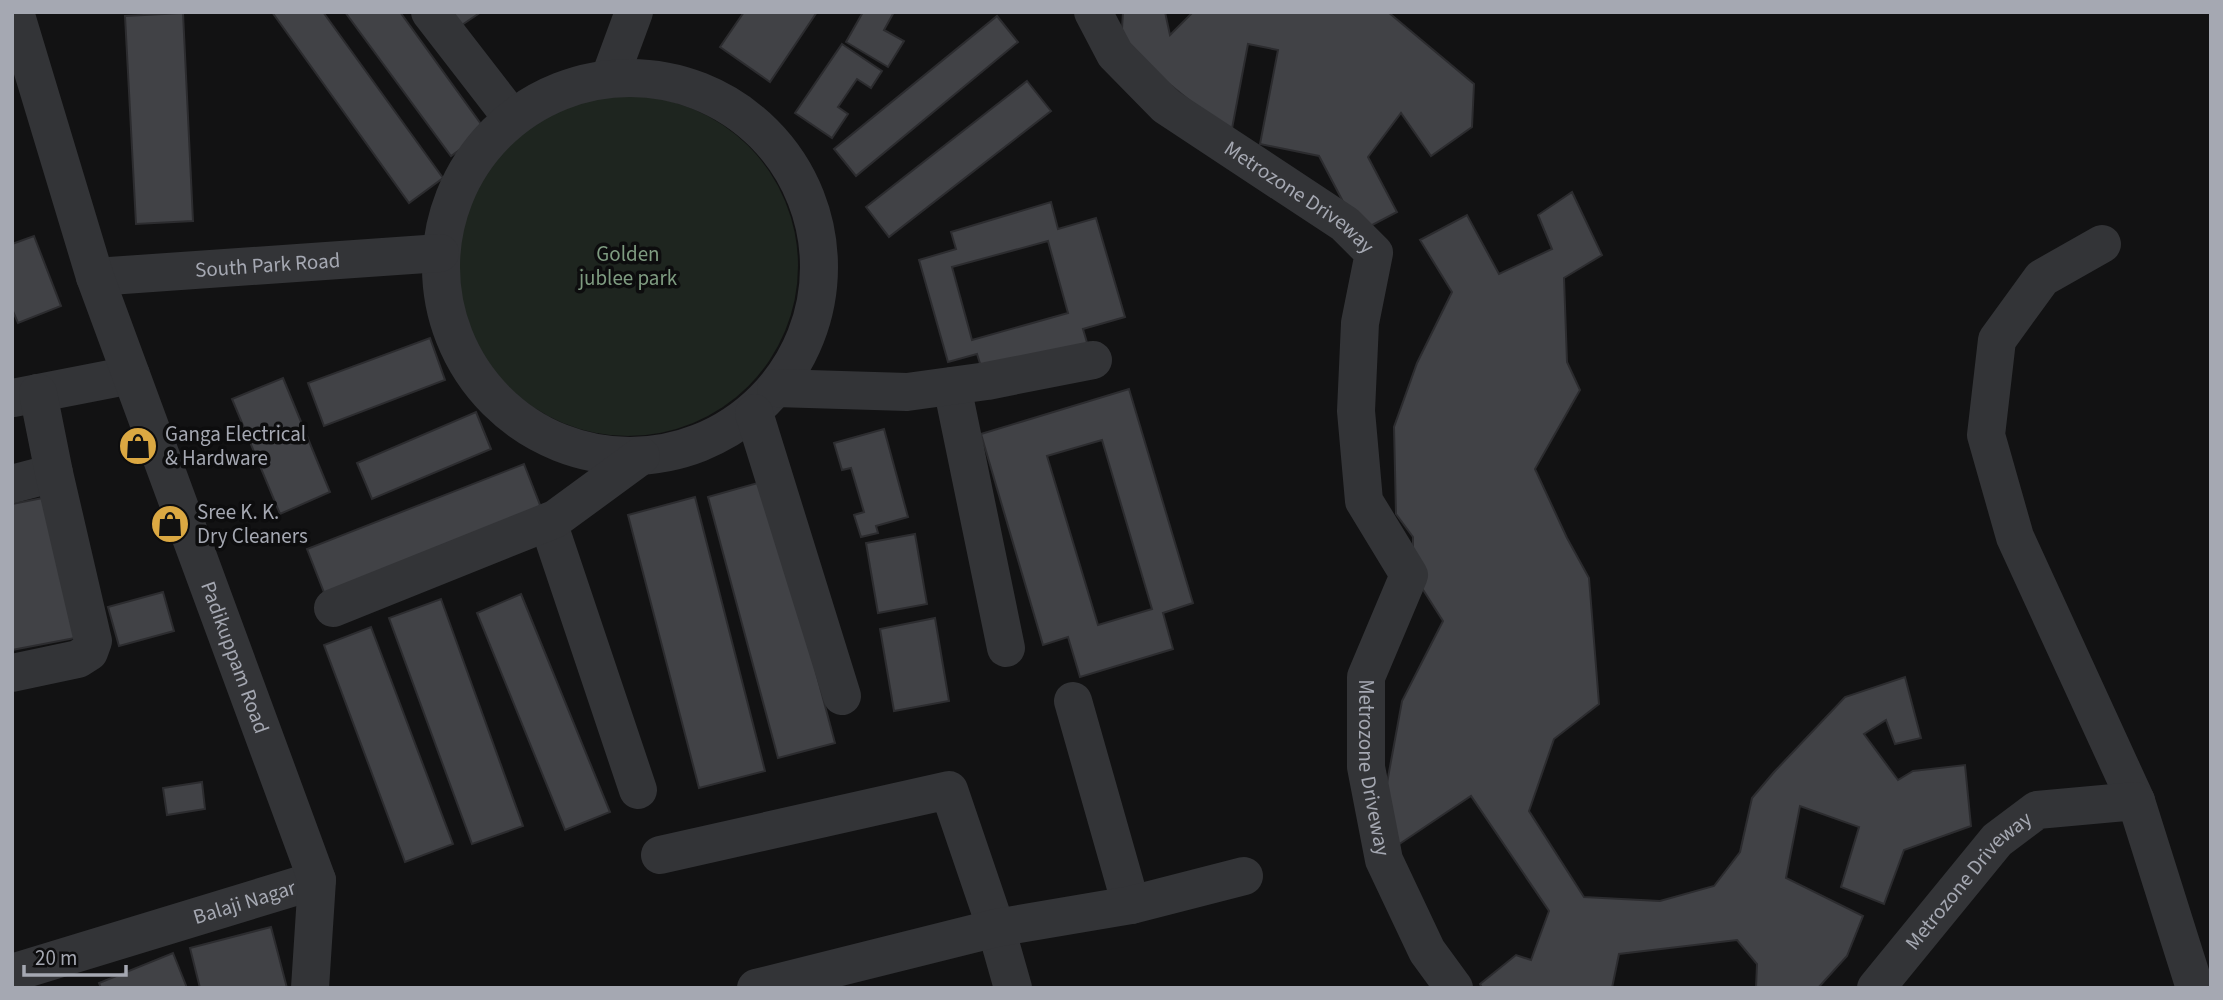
<svg xmlns="http://www.w3.org/2000/svg" width="2223" height="1000" font-family="'Source Sans 3',sans-serif">
	<style>
		.green { fill: #1e251f }
		.building { fill: #414246; stroke: #2c2c2f; stroke-width: 2; fill-rule: evenodd }
		.lines { fill: none; stroke-linecap: round; stroke-linejoin: round }
		.minor { stroke: #333437; stroke-width: 38 }
		.tertiary { stroke: #333437; stroke-width: 38 }
		.labels { text-anchor: middle; dominant-baseline: central; stroke-width: 7; stroke-linejoin: round; paint-order: stroke }
		.street-label { font-size: 21px; fill: #a5a8b2; stroke: #0d0d0e }
		.park-label { font-size: 21px; fill: #7e9b80; stroke: #0d0d0e }
		.poi-label { font-size: 21px; fill: #a5a8b2; stroke: #0d0d0e; text-anchor: start }
	</style>
	<rect width="100%" height="100%" fill="#121213"/>
	<circle class="green" cx="628" cy="266" r="170"/>
	<g class="building">
		<polygon points="272,12 323,12 443,178 409,203"/>
		<polygon points="345,12 400,12 486,131 451,156"/>
		<polygon points="439,12 481,12 453,31"/>
		<polygon points="744,12 817,12 770,82 720,47"/>
		<polygon points="863,12 894,12 884,30 904,41 888,67 846,42"/>
		<polygon points="1123,12 1165,12 1170,35 1193,12 1388,12 1474,84 1472,127 1431,156 1401,113 1368,157 1397,212 1359,232 1319,156 1260,144 1278,50 1248,44 1231,134 1121,45"/>
		<polygon points="183,13 193,221 136,224 125,16"/>
		<polygon points="997,16 1018,42 856,176 834,149"/>
		<polygon points="842,44 882,71 871,88 857,79 838,107 848,114 832,138 795,113"/>
		<polygon points="1027,81 1051,111 889,237 866,207"/>
		<polygon points="1572,192 1602,255 1564,278 1567,362 1580,390 1535,469 1567,538 1589,578 1599,704 1554,739 1529,811 1584,897 1660,901 1714,886 1740,852 1752,798 1774,772 1845,697 1905,677 1921,738 1895,744 1886,720 1864,734 1898,780 1913,771 1965,765 1971,826 1904,850 1884,904 1841,887 1859,827 1800,806 1786,878 1863,916 1847,956 1818,988 1756,988 1757,964 1737,940 1619,954 1612,988 1482,988 1480,984 1516,955 1531,960 1549,911 1471,796 1395,847 1383,805 1402,701 1443,621 1413,574 1413,537 1396,514 1394,427 1417,363 1452,292 1420,240 1467,215 1499,274 1552,249 1538,215"/>
		<path d="M1051,202L1058,229L1096,218L1125,317L1083,329L1088,346L984,376L977,354L948,362L919,260L956,249L951,232ZM1048,241L1068,313L972,340L952,267Z"/>
		<polygon points="34,236 61,306 18,323 12,309 12,244"/>
		<polygon points="430,338 445,380 324,426 308,383"/>
		<polygon points="283,378 330,492 280,514 232,399"/>
		<path d="M1129,389L1193,603L1163,613L1173,649L1080,677L1068,637L1043,645L981,434ZM1102,440L1152,609L1098,625L1047,456Z"/>
		<polygon points="476,412 491,449 372,499 357,463"/>
		<polygon points="884,429 908,517 876,526 878,533 861,537 854,515 864,512 851,468 842,470 834,443"/>
		<polygon points="524,464 542,510 325,595 307,549"/>
		<polygon points="765,481 835,743 778,758 708,497"/>
		<polygon points="48,497 75,638 12,650 12,504"/>
		<polygon points="695,497 765,771 699,788 628,515"/>
		<polygon points="915,534 927,604 878,613 866,543"/>
		<polygon points="163,592 174,631 119,646 108,607"/>
		<polygon points="521,594 610,812 565,830 477,613"/>
		<polygon points="441,599 523,826 472,844 389,618"/>
		<polygon points="935,618 949,701 894,711 880,629"/>
		<polygon points="371,627 453,844 405,862 324,645"/>
		<polygon points="202,782 205,809 167,815 163,788"/>
		<polygon points="271,927 287,988 200,988 190,948"/>
		<polygon points="173,953 187,988 101,988 99,983"/>
	</g>
	<g class="lines">
		<g class="minor">
			<polyline points="430,12 512,118"/>
			<path id="s1" d="M1093,12L1115,54L1166,106L1345,224L1374,253L1360,323L1356,411L1364,501L1409,575L1366,677V767L1384,860L1427,951L1454,988"/>
			<polyline points="610,77 634,12"/>
			<circle cx="630" cy="267" r="189"/>
			<polyline points="2102,244 2042,278 1997,340 1986,435 2015,537 2136,801"/>
			<path id="s2" d="M95,277L440,253"/>
			<polyline points="952,386 1006,648"/>
			<polyline points="776,388 907,392 987,381 1093,360"/>
			<polyline points="13,398 131,375"/>
			<polyline points="754,413 842,696"/>
			<polyline points="12,484 54,473"/>
			<polyline points="548,522 638,790"/>
			<polyline points="333,608 555,519 641,456"/>
			<polyline points="12,673 78,659 89,652 93,641 54,473 38,393"/>
			<polyline points="1073,701 1131,905"/>
			<polyline points="660,855 949,790 996,928 1013,988"/>
			<path id="s3" d="M12,973L317,880"/>
			<polyline points="756,988 996,928 1131,905 1244,876"/>
			<path id="s4" d="M1876,988L1997,840L2037,810L2136,801L2194,985"/>
		</g>
		<path class="tertiary" id="s5" d="M15,12L95,277L317,880L310,988"/>
	</g>
	<defs>
		<symbol id="shop-disc" viewBox="-11 -11 22 22"><circle r="9.5" fill="#dba842" stroke="#0d0d0e"/><path d="M-5-2.5h2.3a2.7 3.5 0 0 1 5.4 0H5L5.5 6h-11ZM-1.5-2.5h3a1.5 2.3 0 0 0-3 0Z" fill="#111"/></symbol>
	</defs>
	<g fill-rule="evenodd">
		<use href="#shop-disc" x="116" y="424" width="44" height="44"/>
		<use href="#shop-disc" x="148" y="502" width="44" height="44"/>
	</g>
	<g class="labels">
		<g class="street-label">
			<text stroke="none"><textPath href="#s1" startOffset="282">Metrozone Driveway</textPath></text>
			<text stroke="none"><textPath href="#s2" startOffset="173">South Park Road</textPath></text>
			<text stroke="none"><textPath href="#s5" startOffset="682">Padikuppam Road</textPath></text>
			<text stroke="none"><textPath href="#s1" startOffset="914">Metrozone Driveway</textPath></text>
			<text stroke="none"><textPath href="#s4" startOffset="142">Metrozone Driveway</textPath></text>
			<text stroke="none"><textPath href="#s3" startOffset="243">Balaji Nagar</textPath></text>
		</g>
		<g class="park-label">
			<text x="628" y="254">Golden<tspan x="628" dy="24">jublee park</tspan></text>
		</g>
		<g class="poi-label">
			<text x="165" y="434">Ganga Electrical<tspan x="165" dy="24">&amp; Hardware</tspan></text>
			<text x="197" y="512">Sree K. K.<tspan x="197" dy="24">Dry Cleaners</tspan></text>
		</g>
	</g>
	<rect width="2223" height="1000" fill="none" stroke="#a5a8b2" stroke-width="28"/>
	<path d="M24 965v10h102v-10" fill="none" stroke="#a5a8b2" stroke-width="3.5"/>
	<text x="35" y="965" font-size="21" fill="#a5a8b2" stroke="#0d0d0e" stroke-width="5" paint-order="stroke">20 m</text>
</svg>
